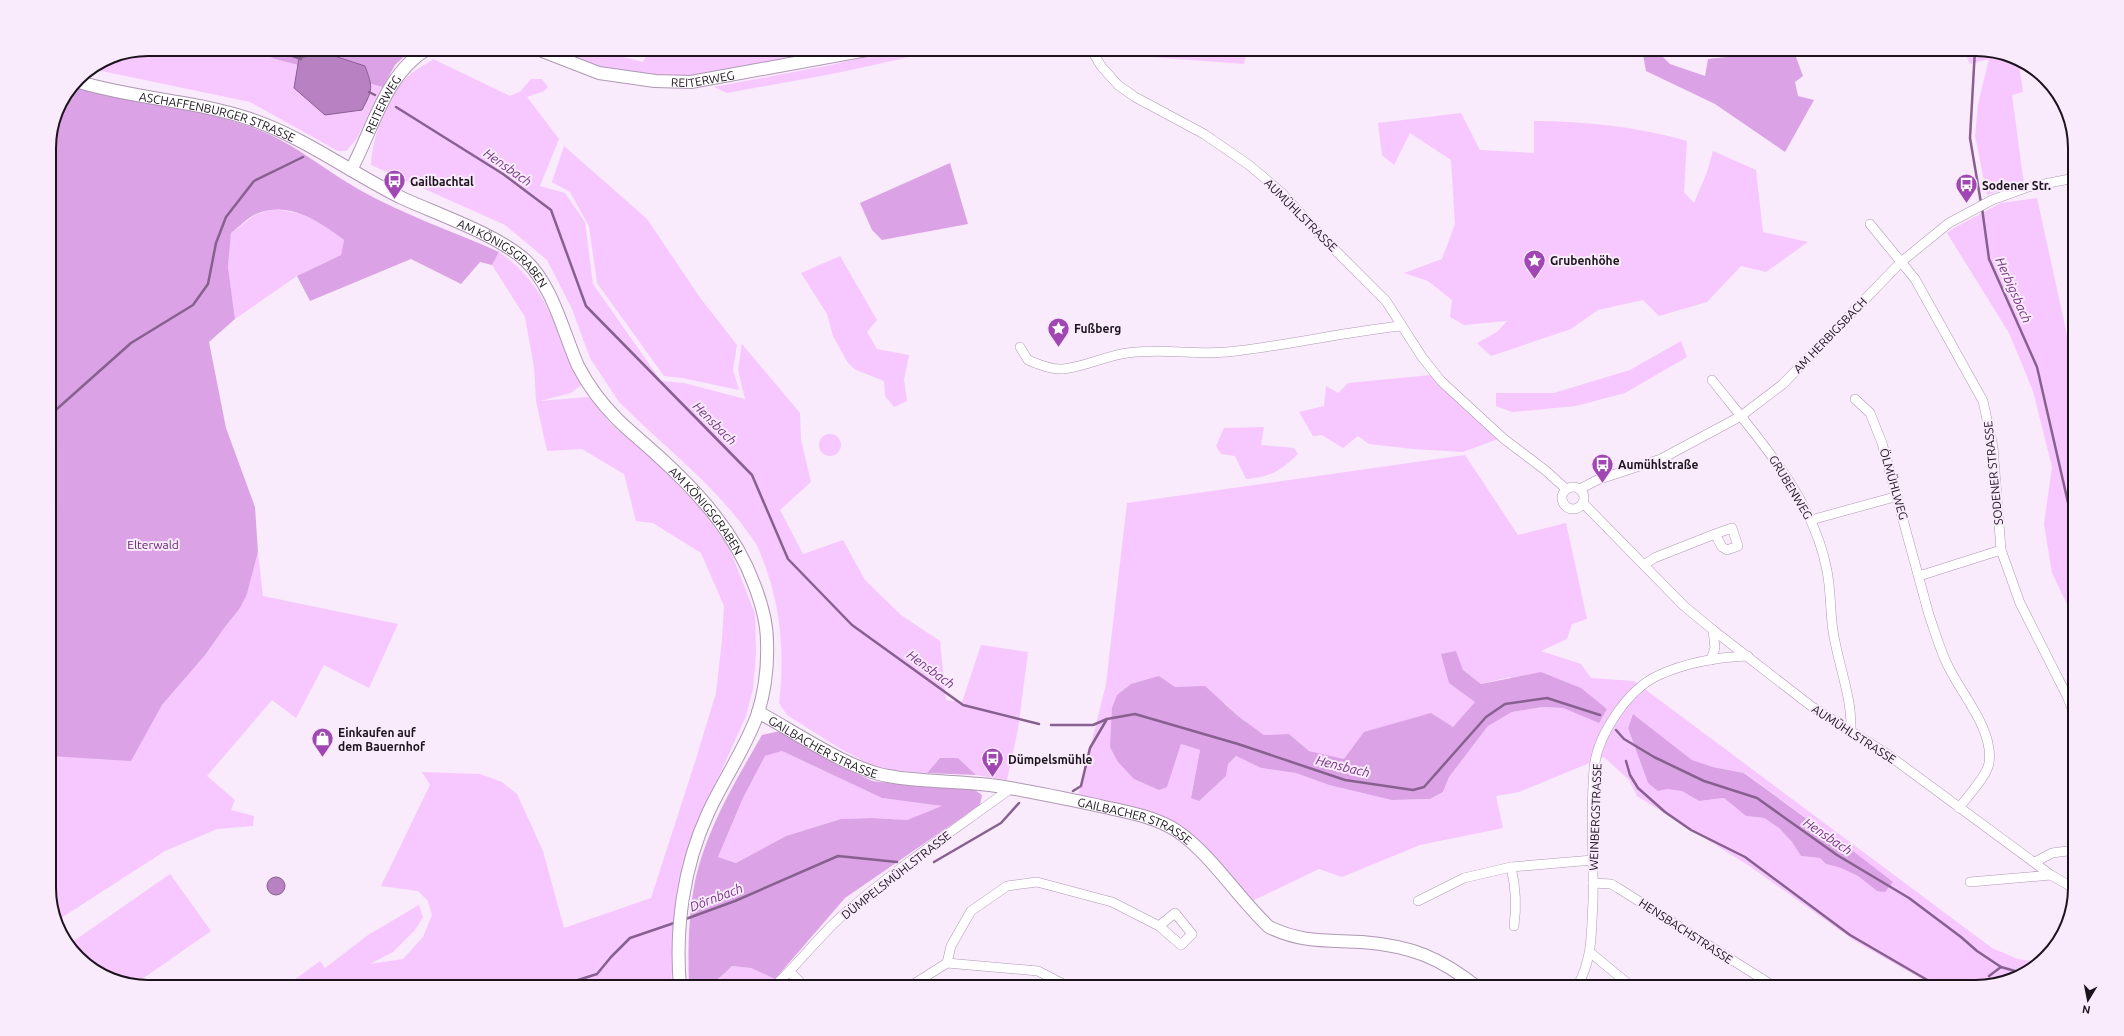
<svg xmlns="http://www.w3.org/2000/svg" width="2124" height="1036" font-family="Ubuntu,sans-serif">
	<style>
		.green { fill: #f6c8ff; fill-rule: evenodd }
		.forest { fill: #dba3e6; fill-rule: evenodd }
		.water { fill: #b781c2; stroke: #886090 }
		.lines { fill: none; stroke-linecap: round; stroke-linejoin: round }
		.stream { stroke: #886090; stroke-width: 2.5 }
		.street-casing { stroke: #af98b3; stroke-width: 10 }
		.secondary-casing { stroke: #af98b3; stroke-width: 14 }
		.street { stroke: #fff; stroke-width: 9 }
		.secondary { stroke: #fff; stroke-width: 12 }
		.labels { text-anchor: middle; dominant-baseline: central; stroke-width: 4; stroke-linejoin: round; paint-order: stroke }
		.street-label { font-size: 12px; fill: #1c131d; stroke: #f9eafc }
		.poi-label { font-size: 12px; font-weight: bold; fill: #1c131d; stroke: #f9eafc; text-anchor: start }
		.park-label { font-size: 12px; fill: #601d6c; stroke: #f9eafc }
		.water-label { font-size: 13px; font-style: italic; fill: #763483; stroke: #f9eafc }
		.rim { fill: none; stroke: #1c131d; stroke-width: 2 }
	</style>
	<rect width="100%" height="100%" fill="#f9eafc"/>
	<g class="green">
		<polygon points="148,49 249,49 275,59 383,87 356,140 346,151 338,151 250,102 92,69 111,56"/>
		<polygon points="549,49 593,49 643,62 650,49 842,49 697,77 652,75 602,67"/>
		<polygon points="899,49 946,49 837,73 727,93 714,87 831,65"/>
		<polygon points="1097,49 1247,49 1244,64 1099,53"/>
		<polygon points="1963,49 1976,49 2018,59 2023,92 2012,95 2024,185 2010,187 1987,195 1975,136 1978,104 1989,59 1970,64"/>
		<path d="M433,59L510,96L521,91L531,79H542L548,87L544,91L527,97L559,139L540,186L565,193L585,222L593,284L661,381L684,383L745,399L738,370L742,344L800,413L801,440L811,482L780,510L803,554L843,540L865,580L901,615L940,641L946,700L962,702L981,645L1028,652L1018,729L1007,780L976,775L958,758H940L927,773L894,770L871,765L841,749L787,715L779,703C785,656 781,607 764,563C761,556 759,547 754,541C718,487 664,447 619,402L590,358L572,309L547,260L505,225L371,165C372,140 386,97 405,79C412,71 424,66 433,59Z"/>
		<path d="M1461,113L1480,150L1534,153V121C1586,121 1638,127 1687,141L1684,192L1694,203L1707,172L1713,151L1756,170L1763,232L1808,242L1766,272L1741,266L1707,302L1659,316L1643,300L1598,310L1571,329L1491,356L1477,343L1497,332L1507,321L1464,325L1450,317L1452,300L1428,281L1404,273L1442,259L1455,224L1451,160L1410,133L1394,165L1382,155L1378,123Z"/>
		<polygon points="564,146 647,219 701,299 737,345 733,370 739,390 682,378 664,376 597,283 589,226 570,192 552,182"/>
		<polygon points="2037,198 2075,371 2075,621 2052,573 2044,524 2052,467 2033,391 2009,333 1947,233 1954,228 2001,203"/>
		<path d="M272,209C306,213 317,219 344,240L341,255L297,276L235,319L228,267L231,233L255,215Z"/>
		<path d="M499,252C553,290 553,332 581,385L571,393L540,401L589,397L611,424L653,459L700,508L729,547L755,614L756,652L753,689L746,716L701,816L682,872L676,903L671,987H274L297,978L320,961L325,968L368,935L419,905L423,917L415,930L393,952L370,964L403,959L423,937L432,915L428,901L418,891L381,886L430,785L422,772L480,774L502,782L517,794L543,851L564,928L651,898L695,762L716,693L722,640L724,606L701,553L653,523L636,521L624,474L582,449L547,451L536,401L534,367L525,317L492,265Z"/>
		<polygon points="840,256 877,320 867,332 877,349 909,355 904,380 907,401 894,407 885,396 884,381 856,370 848,363 833,336 827,314 801,273"/>
		<polygon points="1681,341 1687,357 1625,393 1576,406 1512,412 1496,406 1496,393 1554,393 1630,370"/>
		<polygon points="1431,375 1498,439 1463,452 1413,449 1369,444 1358,436 1343,448 1322,435 1313,436 1299,412 1324,406 1326,386 1338,393 1348,383"/>
		<path d="M1264,427L1261,445L1294,448L1298,454C1280,471 1271,477 1246,479L1235,456L1221,454L1216,446L1224,428Z"/>
		<circle cx="830" cy="445" r="11"/>
		<path d="M1465,455L1518,535L1566,523L1587,619L1572,624L1567,639L1541,651L1581,664L1591,678L1634,681L1992,948L2018,959L2038,962L2031,970L1976,987H1940L1929,983L1855,941L1751,867L1637,796L1629,780L1604,757L1519,792L1496,796L1503,828L1420,845L1342,877L1319,869L1250,902L1165,819L1078,796L1106,684L1127,503ZM1456,651L1463,670L1481,684L1510,677L1599,723L1563,708L1543,707L1512,712L1488,726L1449,777L1443,792L1430,799L1393,800L1329,785L1296,773L1261,768L1236,756L1191,798L1200,750L1181,744L1167,786L1159,676L1175,687L1226,704L1238,716L1264,735L1289,734L1309,751L1344,760L1453,727L1476,702ZM1633,714L1692,760L1713,767L1745,773L1815,825L1829,839L1849,848L1877,891L1858,876L1841,868L1826,864L1820,858L1801,856L1792,842L1779,828L1764,818L1746,816L1724,798L1699,801L1682,791L1648,783L1628,728Z"/>
		<polygon points="258,552 263,596 398,624 369,688 324,665 296,718 272,700 207,776 235,800 231,810 254,816 253,826 217,829 165,851 58,920 49,894 49,756 131,760 162,705 206,654 247,594"/>
		<polygon points="782,751 882,798 943,806 907,820 872,818 841,819 786,836 736,863 718,857 743,798 765,756"/>
		<polygon points="170,874 211,931 135,984 105,977 68,945"/>
		<polygon points="732,966 751,968 775,979 767,987 703,987 715,983"/>
	</g>
	<g class="forest">
		<polygon points="249,49 412,49 395,65 383,87 275,59"/>
		<polygon points="1642,49 1655,49 1670,64 1705,76 1708,59 1726,57 1758,49 1793,49 1803,76 1795,82 1798,96 1814,100 1785,152 1715,104 1646,71"/>
		<path d="M73,85C135,99 200,108 259,130C295,144 325,170 358,189C403,215 453,231 499,252L492,265L480,262L461,284L411,259L310,301L297,276L341,255L344,240C319,221 288,200 256,214C247,218 239,227 231,233L228,267L235,319L209,342L226,428L255,507L258,552L247,594L240,608L224,628L206,654L162,705L131,761L49,756V142L57,110Z"/>
		<polygon points="950,163 968,224 882,240 872,230 860,203"/>
		<polygon points="1456,651 1463,670 1481,684 1541,672 1581,688 1607,709 1599,723 1563,708 1543,707 1512,712 1488,726 1449,777 1443,792 1430,799 1392,800 1329,785 1296,773 1261,768 1236,756 1228,764 1226,776 1199,801 1191,798 1200,750 1181,744 1167,787 1159,790 1134,779 1118,762 1110,747 1112,708 1117,695 1131,684 1159,676 1175,687 1205,686 1238,716 1264,735 1289,734 1309,751 1344,759 1364,732 1431,713 1453,727 1475,702 1449,683 1441,654"/>
		<polygon points="1633,714 1692,760 1713,767 1744,773 1815,825 1829,839 1849,848 1893,882 1885,892 1877,891 1858,876 1841,868 1826,864 1820,858 1801,856 1792,842 1779,828 1764,818 1746,816 1724,798 1699,801 1682,791 1667,789 1658,791 1648,783 1628,728"/>
		<path d="M780,731L825,758L872,781L922,787L972,788L982,795L980,805L845,898L775,979L751,968L732,966C717,981 711,987 689,987C688,953 688,921 694,887C704,833 735,782 762,735ZM782,751L882,798L942,806L907,820L872,818L841,819L786,836L736,863L718,857L743,798L765,756Z"/>
		<polygon points="940,758 958,758 976,775 927,773"/>
	</g>
	<g class="water">
		<path d="M325,53L365,66C373,88 373,89 362,110L325,115L294,88L299,58Z"/>
		<circle cx="276" cy="886" r="9"/>
	</g>
	<g class="lines">
		<g class="stream">
			<polyline points="273,49 301,59"/>
			<polyline points="1975,49 1970,138 1981,203"/>
			<polyline points="369,92 375,95"/>
			<polyline points="396,107 503,174 551,210 586,306 752,475 788,559 852,625 963,705 1039,724"/>
			<polyline points="1982,208 1989,259 2037,367 2075,533"/>
			<polyline points="49,416 131,343 193,305 208,284 216,243 226,217 254,181 303,157"/>
			<polyline points="1051,725 1093,725 1107,719 1135,714 1238,744 1345,780 1413,790 1424,787 1486,717 1505,704 1547,698 1600,715"/>
			<polyline points="1616,730 1624,739 1654,757 1704,781 1757,798 1837,855 1909,898 1961,937 1977,951 2001,967 2022,973"/>
			<polyline points="1626,761 1630,775 1638,788 1665,812 1691,830 1745,857 1850,935 1929,981 1945,987"/>
			<polyline points="1073,791 1081,786 1090,748 1107,719"/>
			<polyline points="934,862 1001,823 1019,803"/>
			<polyline points="683,920 735,901 838,856 897,862"/>
			<polyline points="1989,976 2001,967"/>
			<polyline points="556,987 597,974 611,957 630,938 677,922"/>
		</g>
		<defs>
			<g id="street">
				<polyline points="1091,49 1101,66 1118,85 1135,97 1204,134 1249,165 1282,193 1320,235 1386,301 1422,357 1441,381 1504,439 1545,470 1566,489"/>
				<polyline points="1870,224 1915,279 1983,401 1993,447 2001,550 2020,603 2067,696 2075,716"/>
				<polyline points="2074,340 2075,339"/>
				<path d="M1020,347L1028,360C1038,364 1051,370 1063,369C1085,367 1105,356 1127,353C1161,348 1194,355 1227,352C1286,346 1343,332 1401,326"/>
				<path d="M1712,380C1756,436 1814,498 1827,571C1831,590 1830,611 1833,631C1838,664 1852,697 1851,730"/>
				<path d="M1855,399L1870,413L1882,443L1929,615C1935,632 1940,650 1948,666C1962,695 1994,730 1989,763C1987,776 1967,797 1959,808"/>
				<circle cx="1573" cy="498" r="11"/>
				<polyline points="1580,489 1597,480 1661,459 1741,416 1783,384 1901,262 1949,223 1992,200 2028,187 2075,178"/>
				<polyline points="1583,503 1684,606 1713,630 1811,706 1887,754 2051,875 2075,889"/>
				<polyline points="1811,520 1898,496"/>
				<polyline points="1644,565 1654,558 1715,534 1722,547 1727,550 1738,546 1732,528 1715,534"/>
				<polyline points="1919,576 2001,550"/>
				<polyline points="1711,660 1715,648 1713,630"/>
				<polyline points="2035,862 2052,853 2075,850"/>
				<path d="M1511,867C1516,888 1517,905 1514,926"/>
				<polyline points="1970,882 2051,875"/>
				<polyline points="1593,883 1611,884 1618,888 1775,987"/>
				<polyline points="1418,901 1464,878 1511,867 1593,860"/>
				<polyline points="1591,953 1632,987"/>
				<polyline points="947,963 951,946 971,911 1007,886 1037,882 1112,902 1159,926 1181,945 1192,934 1175,913 1159,926"/>
				<polyline points="790,972 805,987"/>
				<path d="M773,987C798,965 818,937 843,915C895,869 954,830 1010,789"/>
				<polyline points="909,987 947,963 1038,971 1069,987"/>
				<path d="M1577,987C1593,958 1591,934 1593,902C1594,858 1590,813 1594,769C1597,735 1628,689 1659,675C1686,663 1718,657 1748,656"/>
			</g>
			<g id="secondary">
				<path id="s1" d="M537,49L599,73L655,81L691,82L872,49"/>
				<path id="s2" d="M76,81C133,99 194,100 250,119C304,137 351,173 402,198C437,214 498,235 525,260C553,286 563,332 578,366C588,385 602,404 617,419C629,431 643,442 656,454C697,491 735,532 754,584C761,602 767,622 767,642C768,666 765,690 758,713C746,748 723,780 708,813C683,867 675,929 680,987"/>
				<path id="s3" d="M351,170C373,129 385,74 427,49"/>
				<path id="s4" d="M758,712C795,732 848,769 888,776C921,782 957,781 990,785C1027,790 1063,798 1100,806C1126,812 1154,816 1177,831C1211,854 1238,898 1269,927C1302,943 1327,940 1362,942C1411,946 1439,957 1477,987"/>
			</g>
		</defs>
		<use href="#street" class="street-casing"/>
		<use href="#secondary" class="secondary-casing"/>
		<use href="#street" class="street"/>
		<use href="#secondary" class="secondary"/>
	</g>
	<defs>
		<symbol id="bus-pin" viewBox="-11 -11 22 30"><path d="M0 17L-7.5 6A9.5 9.5 0 1 1 7.5 6Z" fill="#a147b3" stroke="#f9eafc"/><path d="M-5-6H5V4H4V6H2V4H-2V6H-4V4H-5ZM-3.5-4V0h7V-4ZM-3.5 1.2v1.5H-2V1.2ZM2 1.2v1.5H3.5V1.2Z" fill="#fff"/></symbol>
		<symbol id="sight-pin" viewBox="-11 -11 22 30"><path d="M0 17L-7.5 6A9.5 9.5 0 1 1 7.5 6Z" fill="#a147b3" stroke="#f9eafc"/><path d="M0-6L1.8-2.2L6-1.7L2.9 1.2L3.7 5.4L0 3.3L-3.7 5.4L-2.9 1.2L-6-1.7L-1.8-2.2Z" fill="#fff"/></symbol>
		<symbol id="shop-pin" viewBox="-11 -11 22 30"><path d="M0 17L-7.5 6A9.5 9.5 0 1 1 7.5 6Z" fill="#a147b3" stroke="#f9eafc"/><path d="M-5-2.5h2.3a2.7 3.5 0 0 1 5.4 0H5L5.5 6h-11ZM-1.5-2.5h3a1.5 2.3 0 0 0-3 0Z" fill="#fff"/></symbol>
	</defs>
	<g fill-rule="evenodd">
		<use href="#bus-pin" x="382" y="168" width="25" height="34"/>
		<use href="#bus-pin" x="1954" y="172" width="25" height="34"/>
		<use href="#sight-pin" x="1522" y="248" width="25" height="34"/>
		<use href="#sight-pin" x="1046" y="316" width="25" height="34"/>
		<use href="#bus-pin" x="1590" y="452" width="25" height="34"/>
		<use href="#shop-pin" x="310" y="726" width="25" height="34"/>
		<use href="#bus-pin" x="980" y="746" width="25" height="34"/>
	</g>
	<g class="labels">
		<g class="street-label">
			<text stroke="none"><textPath href="#s1" startOffset="171">REITERWEG</textPath></text>
			<text stroke="none"><textPath href="#s3" startOffset="73">REITERWEG</textPath></text>
			<text stroke="none"><textPath href="#s2" startOffset="146">ASCHAFFENBURGER STRASSE</textPath></text>
			<text transform="translate(1301 215) rotate(45)">AUMÜHLSTRASSE</text>
			<text stroke="none"><textPath href="#s2" startOffset="466">AM KÖNIGSGRABEN</textPath></text>
			<text transform="translate(1830 335) rotate(-46)">AM HERBIGSBACH</text>
			<text transform="translate(1993 473) rotate(-96)">SODENER STRASSE</text>
			<text transform="translate(1894 484) rotate(74)">ÖLMÜHLWEG</text>
			<text transform="translate(1791 487) rotate(59)">GRUBENWEG</text>
			<text stroke="none"><textPath href="#s2" startOffset="802">AM KÖNIGSGRABEN</textPath></text>
			<text transform="translate(1854 734) rotate(33)">AUMÜHLSTRASSE</text>
			<text stroke="none"><textPath href="#s4" startOffset="74">GAILBACHER STRASSE</textPath></text>
			<text transform="translate(1595 817) rotate(-88)">WEINBERGSTRASSE</text>
			<text stroke="none"><textPath href="#s4" startOffset="398">GAILBACHER STRASSE</textPath></text>
			<text transform="translate(896 875) rotate(-38)">DÜMPELSMÜHLSTRASSE</text>
			<text transform="translate(1686 931) rotate(33)">HENSBACHSTRASSE</text>
		</g>
		<g class="poi-label">
			<text x="410" y="181">Gailbachtal</text>
			<text x="1982" y="185">Sodener Str.</text>
			<text x="1550" y="260">Grubenhöhe</text>
			<text x="1074" y="328">Fußberg</text>
			<text x="1618" y="464">Aumühlstraße</text>
			<text x="338" y="732">Einkaufen auf<tspan x="338" dy="14">dem Bauernhof</tspan></text>
			<text x="1008" y="759">Dümpelsmühle</text>
		</g>
		<g class="park-label">
			<text x="153" y="544">Elterwald</text>
		</g>
		<g class="water-label">
			<text transform="translate(508 167) rotate(35)">Hensbach</text>
			<text transform="translate(2014 290) rotate(66)">Herbigsbach</text>
			<text transform="translate(715 423) rotate(45)">Hensbach</text>
			<text transform="translate(931 669) rotate(36)">Hensbach</text>
			<text transform="translate(1343 766) rotate(14)">Hensbach</text>
			<text transform="translate(1828 836) rotate(34)">Hensbach</text>
			<text transform="translate(716 897) rotate(-21)">Dörnbach</text>
		</g>
	</g>
	<path d="M0 0H2124V1036H0ZM148 56H1976A92 92 0 0 1 2068 148V888A92 92 0 0 1 1976 980H148A92 92 0 0 1 56 888V148A92 92 0 0 1 148 56Z" fill="#f9eafc" fill-rule="evenodd"/>
	<path class="rim" d="M148 56H1976A92 92 0 0 1 2068 148V888A92 92 0 0 1 1976 980H148A92 92 0 0 1 56 888V148A92 92 0 0 1 148 56Z"/>
	<g transform="translate(2088 1000) rotate(190)" stroke="#f9eafc" stroke-width="3" paint-order="stroke">
	<path d="M0-3L7 15L0 10L-7 15Z" fill="#1c131d"/>
	<text y="-6" font-size="11" font-weight="bold" text-anchor="middle" fill="#1c131d">N</text>
	</g>
</svg>
